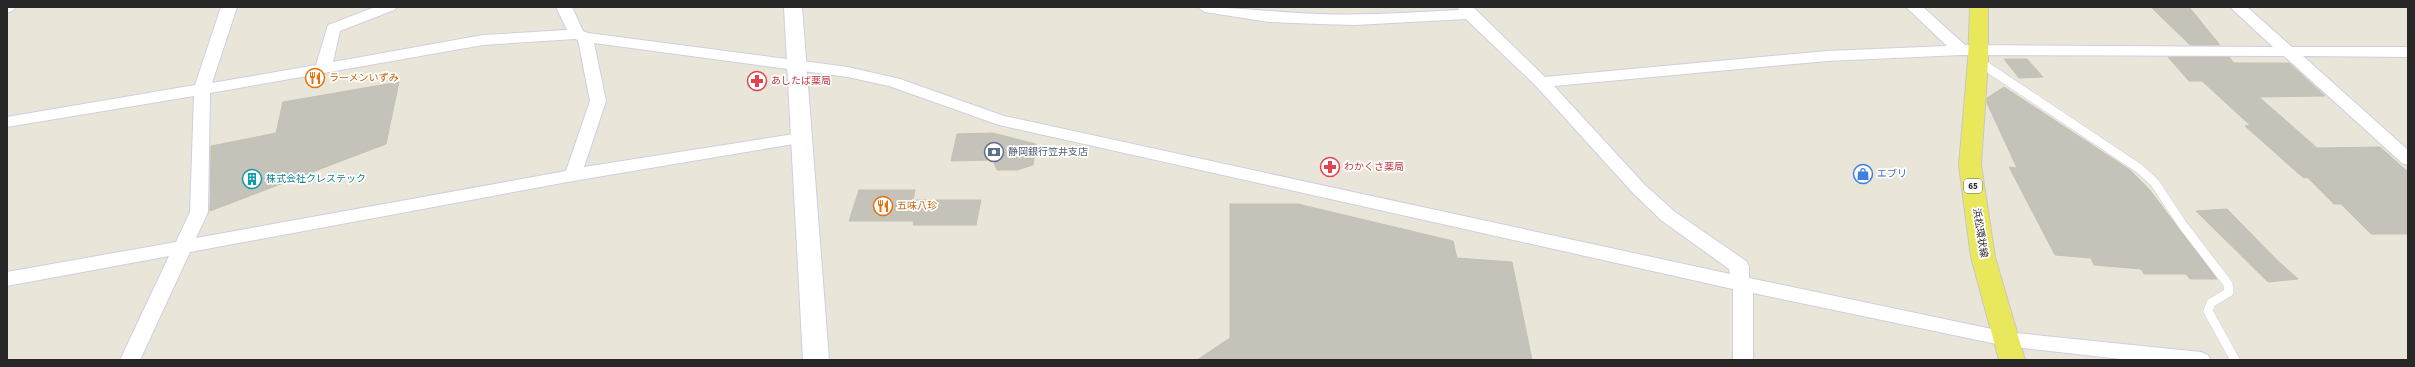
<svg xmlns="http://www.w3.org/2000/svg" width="2415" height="367" font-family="'Source Sans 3','Noto Sans JP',sans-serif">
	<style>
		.building { fill: #c4c2b9; stroke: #c4c2b3 }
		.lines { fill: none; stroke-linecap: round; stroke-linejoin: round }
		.lane-casing { stroke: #cfcee0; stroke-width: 10 }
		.street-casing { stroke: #cfcee0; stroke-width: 2 }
		.secondary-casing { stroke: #cfcee0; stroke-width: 2 }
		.primary-casing { stroke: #c7c7c7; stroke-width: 2 }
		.lane { stroke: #fff; stroke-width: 9 }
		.street { fill: #fff; fill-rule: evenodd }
		.secondary { fill: #fff; fill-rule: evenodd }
		.primary { fill: #e9e85d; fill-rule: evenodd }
		.labels { text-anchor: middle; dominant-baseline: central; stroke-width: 3.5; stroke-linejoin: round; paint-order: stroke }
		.shield { fill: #fff; stroke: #686868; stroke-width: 1 }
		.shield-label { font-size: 9px; font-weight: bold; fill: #272727 }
		.food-label { font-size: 10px; fill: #c56008; stroke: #fff; text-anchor: start }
		.health-label { font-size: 10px; fill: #be3a42; stroke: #fff; text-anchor: start }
		.service-label { font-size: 10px; fill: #4e5e75; stroke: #fff; text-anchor: start }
		.shop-label { font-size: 10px; fill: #366cbe; stroke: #fff; text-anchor: start }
		.culture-label { font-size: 10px; fill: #0d838f; stroke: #fff; text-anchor: start }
		.street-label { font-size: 10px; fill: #272727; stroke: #fff }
	</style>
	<rect width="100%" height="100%" fill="#e9e6d9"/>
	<g class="building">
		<polygon points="2151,7 2189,7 2220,45 2190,45"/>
		<polygon points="2168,57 2229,57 2234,63 2289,63 2325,96 2259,97 2317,148 2380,147 2408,172 2408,234 2371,234 2341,204 2334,204 2307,177 2304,178 2299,174 2245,126 2250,125 2202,81 2189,81"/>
		<polygon points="2004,59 2027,59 2043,77 2019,78"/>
		<polygon points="399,82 386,144 210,211 211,146 276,133 283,102"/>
		<polygon points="2004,87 2130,170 2149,189 2217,279 2190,279 2186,274 2144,274 2141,269 2094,265 2091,258 2055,255 2009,167 2017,168 1987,103 1987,98"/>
		<polygon points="993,133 1036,144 1033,165 1017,170 997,170 993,160 951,161 957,134"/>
		<polygon points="859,190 915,190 913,200 981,200 976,225 913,225 914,221 849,221"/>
		<polygon points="1230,204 1298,204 1453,241 1457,258 1512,262 1532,360 1197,360 1230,338"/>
		<polygon points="2227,209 2276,259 2298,279 2268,282 2196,211"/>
	</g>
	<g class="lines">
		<defs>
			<polyline id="lane" points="1978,61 2140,169 2155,183 2182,224 2228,284 2229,292 2211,303 2208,311 2235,360"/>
			<g id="street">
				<polygon points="7,7 16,7 12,11 7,13"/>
				<path d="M221,7H237L212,83L316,65L328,25L375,7H397L394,10L340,31L333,62L483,35L567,30L556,7H572L583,31L588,33L848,67L900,79L1004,116L1730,274L1729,269L1661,220L1633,193L1535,85L1466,19L1355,25L1318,24L1269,22L1205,12L1197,7C1238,7 1278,13 1319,14C1366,16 1413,12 1459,10L1457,7H1473L1545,77L1827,51L1947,46L1906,7H1923L1965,45L2273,47L2230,7H2247L2292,47H2408V57L2303,56L2408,150V165L2402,163L2284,56L1961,55L1827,61L1554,86L1645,185L1675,212L1746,261L1749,266V278L2006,332L2201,352L2208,355L2211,360H2130L2006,346L1753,293V360H1733V289L999,125L889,86L848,77L594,43L606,101L584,167L800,133L806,134L809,138L806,142L800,143L573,181L190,252L140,360H120L169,256L7,286V272L176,242L190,212L194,96L7,127V117L195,85ZM575,39L578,40L590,101L566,171L196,238L208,212L210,93L483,45Z"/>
			</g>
			<polygon id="secondary" points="784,7 802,7 829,360 803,360"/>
			<polygon id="primary" points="1970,7 1988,7 1988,61 1981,165 1995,257 2025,360 1999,360 1971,257 1959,165 1968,61"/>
		</defs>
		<use href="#lane" class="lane-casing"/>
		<use href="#street" class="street-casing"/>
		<use href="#secondary" class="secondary-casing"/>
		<use href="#primary" class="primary-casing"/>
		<use href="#lane" class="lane"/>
		<use href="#street" class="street"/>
		<use href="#secondary" class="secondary"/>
		<use href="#primary" class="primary"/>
	</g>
	<defs>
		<symbol id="restaurant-ring" viewBox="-11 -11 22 22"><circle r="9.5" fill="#fff" stroke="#e8710a" stroke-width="1.5"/><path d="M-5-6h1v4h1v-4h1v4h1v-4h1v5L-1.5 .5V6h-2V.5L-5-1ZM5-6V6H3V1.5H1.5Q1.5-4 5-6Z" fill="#e8710a"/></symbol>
		<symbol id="pharmacy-ring" viewBox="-11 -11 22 22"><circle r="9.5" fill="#fff" stroke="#e0444e" stroke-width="1.5"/><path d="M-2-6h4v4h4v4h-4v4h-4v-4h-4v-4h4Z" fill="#e0444e"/></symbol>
		<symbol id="bank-ring" viewBox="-11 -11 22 22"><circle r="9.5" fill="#fff" stroke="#5c6f8a" stroke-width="1.5"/><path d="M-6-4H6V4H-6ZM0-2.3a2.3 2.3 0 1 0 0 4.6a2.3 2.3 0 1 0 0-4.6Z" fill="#5c6f8a"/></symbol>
		<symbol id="shop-ring" viewBox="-11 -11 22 22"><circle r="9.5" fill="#fff" stroke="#3f7fe0" stroke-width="1.5"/><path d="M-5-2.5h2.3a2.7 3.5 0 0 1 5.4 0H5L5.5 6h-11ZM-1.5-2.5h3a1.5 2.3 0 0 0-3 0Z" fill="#3f7fe0"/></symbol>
		<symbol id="building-ring" viewBox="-11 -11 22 22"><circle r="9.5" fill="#fff" stroke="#0f9aa8" stroke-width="1.5"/><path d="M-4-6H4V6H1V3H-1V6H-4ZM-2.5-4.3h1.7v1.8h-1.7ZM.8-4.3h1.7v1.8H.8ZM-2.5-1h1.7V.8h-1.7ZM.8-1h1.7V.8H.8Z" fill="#0f9aa8"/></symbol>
	</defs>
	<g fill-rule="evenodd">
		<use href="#restaurant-ring" x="304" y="67" width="22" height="22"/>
		<use href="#pharmacy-ring" x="746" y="70" width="22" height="22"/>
		<use href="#bank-ring" x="983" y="141" width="22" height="22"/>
		<use href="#pharmacy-ring" x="1319" y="156" width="22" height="22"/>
		<use href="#shop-ring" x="1852" y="163" width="22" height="22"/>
		<use href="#building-ring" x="241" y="168" width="22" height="22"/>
		<use href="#restaurant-ring" x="872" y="195" width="22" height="22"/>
	</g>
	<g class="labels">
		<rect class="shield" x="1964" y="179" width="18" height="14" rx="3"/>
		<g class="shield-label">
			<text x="1973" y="186">65</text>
		</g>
		<g class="food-label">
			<text x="329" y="78">ラーメンいずみ</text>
			<text x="897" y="206">五味八珍</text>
		</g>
		<g class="health-label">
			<text x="771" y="81">あしたば薬局</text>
			<text x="1344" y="167">わかくさ薬局</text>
		</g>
		<g class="service-label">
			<text x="1008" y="152">静岡銀行笠井支店</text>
		</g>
		<g class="shop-label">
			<text x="1877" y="174">エブリ</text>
		</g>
		<g class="culture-label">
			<text x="266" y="179">株式会社クレステック</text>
		</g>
		<g class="street-label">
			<text transform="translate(1980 233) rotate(81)">浜松環状線</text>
		</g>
	</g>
	<rect width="2415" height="367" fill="none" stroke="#272727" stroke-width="16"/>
</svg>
